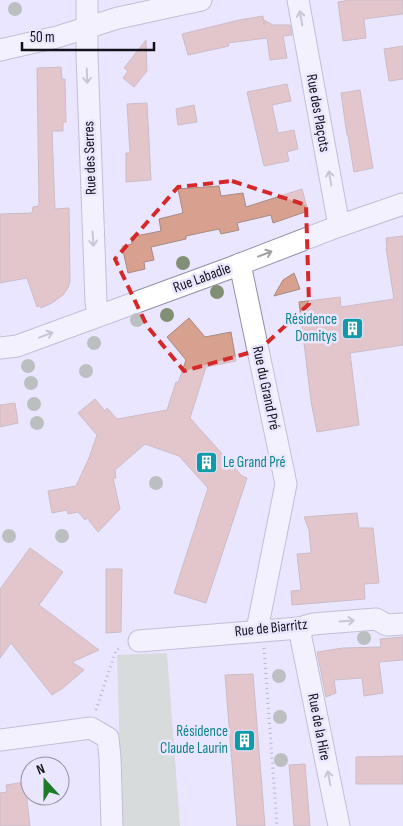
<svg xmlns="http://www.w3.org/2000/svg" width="403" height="826" font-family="'Sofia Sans Condensed',sans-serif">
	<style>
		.green { fill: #beceb1 }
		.building { fill: #d7a08f; stroke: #a58a83 }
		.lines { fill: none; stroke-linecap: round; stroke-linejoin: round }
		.minor-casing { stroke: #938ea5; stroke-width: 23 }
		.path { stroke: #7c7989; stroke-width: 3; stroke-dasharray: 1 4; stroke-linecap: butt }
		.minor { stroke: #fff; stroke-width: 21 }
		.tree { fill: #819074 }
		.oneway { stroke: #a1a0a3 }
		.marked { fill: none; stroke: #d62828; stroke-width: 4; stroke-dasharray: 10 6; stroke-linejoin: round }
		.labels { text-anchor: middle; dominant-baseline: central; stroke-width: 5; stroke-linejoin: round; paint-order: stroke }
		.street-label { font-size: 15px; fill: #131119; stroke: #ebe6ff }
		.culture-label { font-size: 15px; fill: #0d838f; stroke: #ebe6ff; text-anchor: end }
	</style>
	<rect width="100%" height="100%" fill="#ebe6ff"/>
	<polygon class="green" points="167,653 180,826 122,826 117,655"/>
	<g class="building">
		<polygon points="350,0 403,0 403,14 364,19 366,38 343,41 338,2"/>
		<polygon points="263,16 264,25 264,20 273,25 290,25 292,35 283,36 287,58 270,60 267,38 228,43 229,46 188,55 182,34 239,20"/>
		<polygon points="146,40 147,71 134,87 123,78 128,71 124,68"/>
		<polygon points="403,46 403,79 389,81 384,49"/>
		<polygon points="61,67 62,79 65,79 66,122 63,122 63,131 52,131 55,209 69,208 70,281 68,288 63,295 52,303 41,308 40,306 37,307 27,278 0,283 0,214 32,213 33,207 39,206 37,68"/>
		<polygon points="287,84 291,101 272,105 278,133 294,130 298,149 287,152 289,161 264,166 247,92"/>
		<polygon points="360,90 373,168 354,172 348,135 347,135 341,93"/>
		<polygon points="147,103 151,180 126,182 126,153 130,153 127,104"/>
		<polygon points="194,105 197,122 178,125 176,109"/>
		<polygon points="219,186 221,196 243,193 246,207 302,189 308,211 273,223 271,215 237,223 239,230 221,234 219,229 186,236 186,239 151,247 154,260 144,262 145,269 128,273 122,246 132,244 131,237 161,231 159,219 183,213 178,189"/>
		<polygon points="403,236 403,345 350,353 359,425 317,432 311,401 299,302 340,297 341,307 394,299 386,248 387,247 386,238"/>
		<polygon points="294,273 300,289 274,296 283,280"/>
		<polygon points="189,318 205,337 231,332 236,361 206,367 190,418 242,476 247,478 206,603 174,593 208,488 179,456 145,444 115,470 116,478 113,478 120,509 98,532 87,518 85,520 78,512 68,514 67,510 52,513 48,491 76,486 89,458 97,435 78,413 95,399 105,411 107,408 117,419 167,410 176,382 178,383 186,360 167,337"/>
		<polygon points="15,403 18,423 0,427 0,405"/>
		<polygon points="357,513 359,528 373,528 379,583 364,584 365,599 292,605 291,591 301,590 297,554 311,553 309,530 304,517"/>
		<polygon points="30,548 63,572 39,605 99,650 72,662 84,670 63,688 52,695 11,643 0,658 0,589"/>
		<polygon points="106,569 122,569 121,632 106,633"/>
		<polygon points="403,637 403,660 379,662 383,693 364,696 362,678 334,680 336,693 326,697 317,652 343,648 381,647 380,639"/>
		<polygon points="253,674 265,826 237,826 225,675"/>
		<polygon points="403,756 403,784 356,784 356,757"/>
		<polygon points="305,764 310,826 294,826 289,765"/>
		<polygon points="25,782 30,826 0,826 0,793 7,792 6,785"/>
	</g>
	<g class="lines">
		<defs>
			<g id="minor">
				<polyline points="87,0 87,55 96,302 98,315"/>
				<polyline points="298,0 339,226"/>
				<polyline points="0,50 57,37 118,18 201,0"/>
				<polyline points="240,264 286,484 257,630"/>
				<polyline points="0,348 17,346 230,268 339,226 403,204"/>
				<polyline points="299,628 339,826"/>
				<polyline points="139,641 299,628 313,624 376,619 387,625 403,624"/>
				<polyline points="0,740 91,728 108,738 110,758 112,826"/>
			</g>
		</defs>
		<use href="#minor" class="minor-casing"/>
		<g class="path">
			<polyline points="264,648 277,826"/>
			<polyline points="96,710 116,650 122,647"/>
		</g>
		<use href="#minor" class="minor"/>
	</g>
	<g class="tree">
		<circle cx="15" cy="9" r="7"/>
		<circle cx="183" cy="263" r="7"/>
		<circle cx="217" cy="292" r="7"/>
		<circle cx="167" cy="315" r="7"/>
		<circle cx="137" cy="320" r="7"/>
		<circle cx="94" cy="343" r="7"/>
		<circle cx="28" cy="366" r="7"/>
		<circle cx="86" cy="371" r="7"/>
		<circle cx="31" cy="383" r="7"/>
		<circle cx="34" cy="404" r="7"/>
		<circle cx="37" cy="423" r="7"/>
		<circle cx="156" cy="483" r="7"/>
		<circle cx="9" cy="536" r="7"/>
		<circle cx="62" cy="536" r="7"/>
		<circle cx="364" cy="638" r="7"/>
		<circle cx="279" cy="676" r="7"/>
		<circle cx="280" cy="717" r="7"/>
		<circle cx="281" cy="760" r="7"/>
	</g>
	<defs><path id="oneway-shaft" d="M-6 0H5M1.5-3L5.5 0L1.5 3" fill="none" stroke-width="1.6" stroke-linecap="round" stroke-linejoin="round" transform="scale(1.25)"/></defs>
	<g class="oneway">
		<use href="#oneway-shaft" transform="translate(301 18) rotate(-100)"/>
		<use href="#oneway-shaft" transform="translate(87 76) rotate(88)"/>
		<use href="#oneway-shaft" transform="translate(330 178) rotate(-100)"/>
		<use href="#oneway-shaft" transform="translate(93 239) rotate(87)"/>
		<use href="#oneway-shaft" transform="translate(265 254) rotate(-21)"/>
		<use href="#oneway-shaft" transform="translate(46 335) rotate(-21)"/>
		<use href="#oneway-shaft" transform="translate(347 621) rotate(-4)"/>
		<use href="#oneway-shaft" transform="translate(329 778) rotate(-101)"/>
	</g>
	<path d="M0 0H403V826H0ZM232,181L306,205L309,304L259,350L184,371L147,326L115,259L178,187Z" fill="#ebe6ff" fill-opacity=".55" fill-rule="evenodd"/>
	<path class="marked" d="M232,181L306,205L309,304L259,350L184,371L147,326L115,259L178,187Z"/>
	<defs>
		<symbol id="building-square" viewBox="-11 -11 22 22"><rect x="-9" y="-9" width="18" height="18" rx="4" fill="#0f9aa8" stroke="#ebe6ff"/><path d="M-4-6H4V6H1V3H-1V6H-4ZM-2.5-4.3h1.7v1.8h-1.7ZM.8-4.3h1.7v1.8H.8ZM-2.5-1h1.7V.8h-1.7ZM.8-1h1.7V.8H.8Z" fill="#fff"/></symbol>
	</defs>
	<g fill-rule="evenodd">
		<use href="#building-square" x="340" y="316" width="25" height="25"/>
		<use href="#building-square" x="194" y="450" width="25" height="25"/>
		<use href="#building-square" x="232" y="728" width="25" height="25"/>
	</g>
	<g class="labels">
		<g class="street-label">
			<text transform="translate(318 113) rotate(80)">Rue des Plaçots</text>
			<text transform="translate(90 158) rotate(-92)">Rue des Serres</text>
			<text transform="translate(202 278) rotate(-20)">Rue Labadie</text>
			<text transform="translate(266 388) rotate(78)">Rue du Grand Pré</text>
			<text transform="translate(271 628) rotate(-6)">Rue de Biarritz</text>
			<text transform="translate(319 727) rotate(79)">Rue de la Hire</text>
		</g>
		<g class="culture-label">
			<text x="337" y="319">Résidence<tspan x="337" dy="17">Domitys</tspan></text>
			<text x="223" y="462" text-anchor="start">Le Grand Pré</text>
			<text x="228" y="731">Résidence<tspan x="228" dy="17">Claude Laurin</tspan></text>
		</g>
	</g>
	<g transform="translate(45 781) rotate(339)"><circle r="24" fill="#ebe6ff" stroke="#9591a3"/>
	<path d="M0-4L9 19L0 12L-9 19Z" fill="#1e7929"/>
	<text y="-8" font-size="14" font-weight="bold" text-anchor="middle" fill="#131119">N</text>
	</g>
	<path d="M22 42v8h132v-8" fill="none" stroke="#131119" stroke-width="2.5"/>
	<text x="30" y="42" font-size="15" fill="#131119" stroke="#ebe6ff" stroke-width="4" paint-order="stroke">50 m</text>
</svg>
